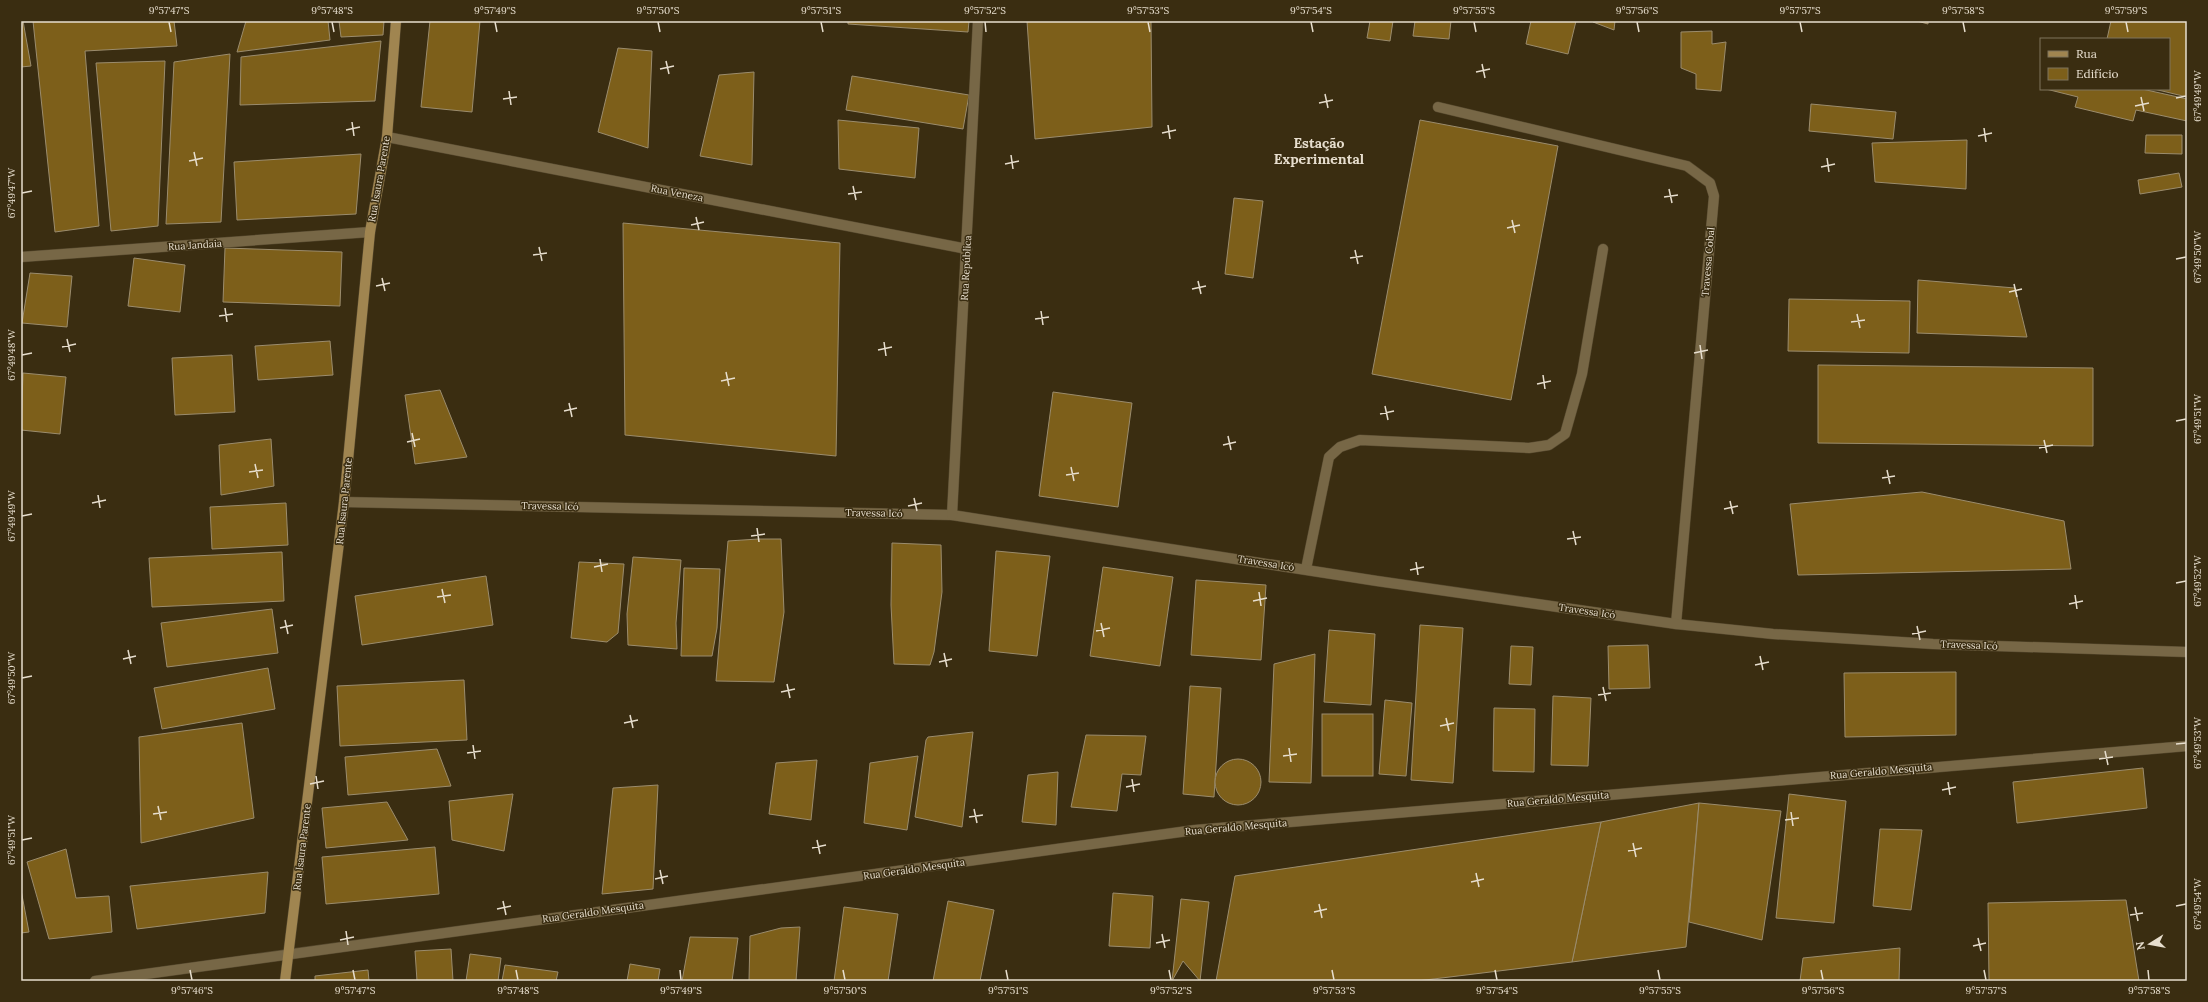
<svg xmlns="http://www.w3.org/2000/svg" width="2208" height="1002" font-family="Lora,serif">
	<style>
		.building { fill: #7d5f1a; stroke: #9b8c6d }
		.lines { fill: none; stroke-linecap: round; stroke-linejoin: round }
		.lane-casing { stroke: #56492f; stroke-width: 11 }
		.street-casing { stroke: #56492f; stroke-width: 11 }
		.secondary-casing { stroke: #56492f; stroke-width: 11 }
		.lane { stroke: #776746; stroke-width: 10 }
		.street { stroke: #776746; stroke-width: 10 }
		.secondary { stroke: #a08550; stroke-width: 10 }
		.ticks { fill: none; stroke: #e7dece; stroke-width: 1.5 }
		.labels { text-anchor: middle; dominant-baseline: central; stroke-width: 3; stroke-linejoin: round; paint-order: stroke }
		.street-label { font-size: 10px; fill: #e7dece; stroke: #3a2d11 }
		.district-label { font-size: 14px; font-weight: bold; fill: #e7dece; stroke: #3a2d11 }
		.neatline { fill: none; stroke: #e7dece; stroke-width: 1.5 }
		.ticks-label { font-size: 10px; text-anchor: middle; fill: #e7dece }
	</style>
	<rect width="100%" height="100%" fill="#3a2d11"/>
	<g class="building">
		<polygon points="21,21 23,21 31,66 21,67"/>
		<polygon points="33,21 174,21 177,46 85,51 99,226 55,232"/>
		<polygon points="246,21 328,21 330,40 237,52"/>
		<polygon points="339,21 384,21 383,35 341,37"/>
		<polygon points="430,21 480,21 472,112 421,107"/>
		<polygon points="848,21 969,21 968,32 848,24"/>
		<polygon points="1027,21 1151,21 1152,127 1035,139"/>
		<polygon points="1370,21 1393,21 1390,41 1367,38"/>
		<polygon points="1415,21 1451,21 1449,39 1413,36"/>
		<polygon points="1531,21 1576,21 1568,54 1526,44"/>
		<polygon points="1593,21 1615,21 1614,30 1593,22"/>
		<polygon points="1917,21 1928,21 1928,24"/>
		<polygon points="2111,21 2187,21 2187,97 2154,89 2169,89 2169,39 2107,39"/>
		<polygon points="1712,31 1712,44 1726,42 1721,91 1696,89 1696,74 1681,68 1681,32"/>
		<polygon points="381,41 375,101 240,105 241,57"/>
		<polygon points="618,48 652,51 648,148 598,132"/>
		<polygon points="230,54 221,222 166,224 174,62"/>
		<polygon points="165,61 158,226 111,231 96,63"/>
		<polygon points="754,72 752,165 700,156 719,75"/>
		<polygon points="852,76 969,95 963,129 846,110"/>
		<polygon points="2046,89 2142,89 2187,99 2187,121 2136,110 2133,121 2075,107 2078,97"/>
		<polygon points="1811,104 1896,112 1893,139 1809,131"/>
		<polygon points="838,120 919,128 915,178 839,169"/>
		<polygon points="1420,120 1558,146 1511,400 1372,374"/>
		<polygon points="2146,135 2182,135 2182,154 2145,153"/>
		<polygon points="1967,140 1966,189 1875,182 1872,143"/>
		<polygon points="361,154 356,214 237,220 234,162"/>
		<polygon points="2179,173 2182,187 2140,194 2138,180"/>
		<polygon points="1234,198 1263,201 1253,278 1225,274"/>
		<polygon points="623,223 840,243 836,456 625,435"/>
		<polygon points="225,248 342,252 340,306 223,302"/>
		<polygon points="134,258 185,265 180,312 128,306"/>
		<polygon points="30,273 72,276 67,327 22,323"/>
		<polygon points="1918,280 2015,288 2027,337 1917,333"/>
		<polygon points="1789,299 1910,301 1909,353 1788,351"/>
		<polygon points="330,341 333,375 258,380 255,346"/>
		<polygon points="232,355 235,412 175,415 172,358"/>
		<polygon points="1818,365 2093,368 2093,446 1818,443"/>
		<polygon points="23,373 66,377 60,434 21,430"/>
		<polygon points="440,390 467,457 415,464 405,395"/>
		<polygon points="1053,392 1132,403 1118,507 1039,496"/>
		<polygon points="271,439 274,486 221,495 219,445"/>
		<polygon points="1922,492 2064,521 2071,569 1798,575 1790,504"/>
		<polygon points="286,503 288,545 212,549 210,507"/>
		<polygon points="758,539 781,539 784,612 774,682 716,681 728,541"/>
		<polygon points="892,543 941,545 942,592 934,652 930,665 894,664 891,605"/>
		<polygon points="996,551 1050,556 1037,656 989,651"/>
		<polygon points="282,552 284,601 152,607 149,558"/>
		<polygon points="633,557 681,560 676,623 677,649 628,645 627,614"/>
		<polygon points="579,562 624,564 618,633 607,642 571,638"/>
		<polygon points="1103,567 1173,577 1160,666 1090,656"/>
		<polygon points="684,568 720,569 717,628 712,656 681,656"/>
		<polygon points="486,576 493,625 362,645 355,596"/>
		<polygon points="1196,580 1266,585 1261,660 1191,655"/>
		<polygon points="272,609 278,653 167,667 161,623"/>
		<polygon points="1420,625 1463,628 1453,783 1411,780"/>
		<polygon points="1329,630 1375,634 1371,705 1324,702"/>
		<polygon points="1648,645 1650,688 1609,689 1608,646"/>
		<polygon points="1511,646 1533,647 1531,685 1509,684"/>
		<polygon points="1315,654 1311,783 1269,782 1274,664"/>
		<polygon points="268,668 275,709 162,729 154,688"/>
		<polygon points="1956,672 1956,735 1845,737 1844,673"/>
		<polygon points="464,680 467,740 340,746 337,686"/>
		<polygon points="1190,686 1221,688 1214,797 1183,794"/>
		<polygon points="1553,696 1591,698 1588,766 1551,765"/>
		<polygon points="1385,700 1412,703 1406,776 1379,774"/>
		<polygon points="1494,708 1535,709 1534,772 1493,771"/>
		<rect x="1322" y="714" width="51" height="62"/>
		<polygon points="242,723 254,818 141,843 139,737"/>
		<polygon points="973,732 962,827 915,817 926,740 928,737"/>
		<polygon points="1086,735 1146,736 1141,775 1122,774 1117,811 1071,807"/>
		<polygon points="437,749 451,786 348,795 345,757"/>
		<polygon points="918,756 907,830 864,823 870,763"/>
		<circle cx="1238" cy="782" r="23"/>
		<polygon points="817,760 811,820 769,814 776,763"/>
		<polygon points="2143,768 2147,808 2017,823 2013,782"/>
		<polygon points="1058,772 1056,825 1022,822 1028,775"/>
		<polygon points="658,785 653,889 602,894 613,788"/>
		<polygon points="513,794 504,851 452,840 449,801"/>
		<polygon points="1789,794 1846,801 1834,923 1776,918"/>
		<polygon points="387,802 408,840 326,848 322,808"/>
		<polygon points="1699,803 1686,947 1572,962 1601,822"/>
		<polygon points="1699,803 1781,811 1762,940 1689,922"/>
		<polygon points="1601,822 1572,962 1417,981 1216,981 1235,876"/>
		<polygon points="1880,829 1922,830 1911,910 1873,906"/>
		<polygon points="435,847 439,894 326,904 322,857"/>
		<polygon points="66,849 76,898 109,896 112,932 49,939 27,862"/>
		<polygon points="268,872 265,913 137,929 130,886"/>
		<polygon points="21,890 29,932 21,933"/>
		<polygon points="1113,893 1153,896 1150,948 1109,946"/>
		<polygon points="1181,899 1209,902 1200,981 1183,961 1172,981"/>
		<polygon points="2126,900 2139,981 1989,981 1988,903"/>
		<polygon points="948,901 994,910 980,981 933,981"/>
		<polygon points="844,907 898,914 888,981 834,981"/>
		<polygon points="800,927 796,981 749,981 750,936 781,928"/>
		<polygon points="690,937 738,938 732,981 682,981"/>
		<polygon points="1900,948 1899,981 1800,981 1803,958"/>
		<polygon points="451,949 453,981 417,981 415,951"/>
		<polygon points="470,954 501,958 498,981 466,981"/>
		<polygon points="630,964 660,969 658,981 627,981"/>
		<polygon points="505,965 558,972 556,981 502,981"/>
		<polygon points="368,970 369,981 315,981 315,976"/>
	</g>
	<g class="lines">
		<defs>
			<polyline id="lane" points="1306,569 1329,457 1340,447 1360,440 1529,448 1549,445 1565,434 1582,374 1603,249"/>
			<g id="street">
				<polyline points="1438,107 1687,166 1710,183 1714,196 1676,624"/>
				<polyline points="387,137 967,249"/>
				<polyline points="21,257 370,232"/>
				<polyline points="344,502 952,515 1377,581 1676,624 1773,634 1933,644 2187,652"/>
				<polyline points="952,515 978,21"/>
				<polyline points="95,981 1195,830 2187,746"/>
			</g>
			<polyline id="secondary" points="285,981 344,502 370,232 387,137 396,21"/>
		</defs>
		<use href="#lane" class="lane-casing"/>
		<use href="#street" class="street-casing"/>
		<use href="#secondary" class="secondary-casing"/>
		<use href="#lane" class="lane"/>
		<use href="#street" class="street"/>
		<use href="#secondary" class="secondary"/>
	</g>
	<path class="ticks" d="M169,22L171,32M332,22L334,32M495,22L497,32M658,22L660,32M821,22L823,32M985,22L986,32M1148,22L1150,32M1311,22L1313,32M1474,22L1476,32M1637,22L1639,32M1800,22L1802,32M1963,22L1965,32M2126,22L2128,32M666,61L669,74M1482,64L1485,78M660,69L674,66M1476,72L1490,69M509,91L511,105M1325,94L1328,108M2141,97L2144,111M2176,98L2186,96M503,99L517,97M1319,103L1333,100M2135,106L2149,103M352,122L354,136M1168,125L1170,139M1984,128L1986,142M346,130L360,127M1162,133L1176,130M1978,136L1992,133M194,152L197,166M1011,155L1013,169M1827,158L1829,172M189,161L203,158M1005,164L1019,161M1821,167L1835,164M853,186L856,200M1669,189L1672,203M22,193L32,191M848,194L862,192M1664,197L1678,195M696,217L699,230M1512,220L1515,233M691,225L704,222M1507,228L1520,225M539,247L542,261M1355,250L1358,264M533,255L547,253M1350,258L1363,256M2176,259L2186,257M382,278L385,291M1198,281L1201,294M2014,284L2017,297M376,286L390,283M1192,289L1206,286M2009,292L2022,289M225,308L227,322M1041,311L1043,325M1857,314L1860,328M219,316L233,314M1035,319L1049,317M1851,322L1865,320M67,339L70,352M884,342L886,356M1700,345L1702,359M62,347L76,344M878,350L892,347M1694,353L1708,350M22,355L32,353M726,372L729,386M1543,375L1545,389M721,381L735,378M1537,384L1551,381M569,403L572,417M1385,406L1388,420M564,411L577,408M1380,414L1394,411M2176,421L2186,419M412,433L415,447M1228,436L1231,450M2044,440L2047,453M407,442L420,439M1223,445L1236,442M2039,448L2053,445M255,464L258,478M1071,467L1074,481M1887,470L1890,484M249,472L263,470M1066,475L1079,473M1882,478L1895,476M98,495L100,508M914,498L917,511M1730,501L1733,514M92,503L106,500M908,506L922,503M1724,509L1738,506M22,516L32,514M757,528L759,542M1573,531L1576,545M751,536L765,534M1567,539L1581,537M600,559L602,572M1416,562L1418,575M594,567L608,564M1410,570L1424,567M2176,583L2186,581M442,589L445,603M1259,592L1261,606M2075,595L2077,609M437,597L451,595M1253,601L1267,598M2069,604L2083,601M285,620L288,634M1101,623L1104,637M1917,626L1920,640M280,628L293,625M1096,631L1110,628M1912,634L1926,631M128,650L131,664M944,653L947,667M1760,656L1763,670M123,659L136,656M939,662L952,659M1755,665L1769,662M22,678L32,676M787,684L790,698M1603,687L1606,701M781,692L795,689M1598,695L1611,693M630,715L633,728M1446,718L1449,731M624,723L638,720M1440,726L1454,723M2176,744L2186,743M473,745L475,759M1289,748L1291,762M2105,751L2108,765M467,753L481,751M1283,756L1297,754M2099,759L2113,757M316,776L318,789M1132,779L1134,792M1948,782L1950,795M310,784L324,781M1126,787L1140,784M1942,790L1956,787M158,806L161,820M974,809L977,823M1791,812L1793,826M153,814L167,812M969,817L983,815M1785,820L1799,818M22,840L32,838M817,840L820,854M1633,843L1636,857M812,848L826,845M1628,851L1642,848M660,870L663,884M1476,873L1479,887M655,879L668,876M1471,882L1484,879M503,901L506,915M1319,904L1322,918M2176,906L2186,904M2135,907L2138,921M497,909L511,906M1314,912L1327,909M2130,915L2143,913M346,931L348,945M1162,934L1165,948M1978,938L1981,951M340,940L354,937M1156,943L1170,940M1973,946L1986,943M190,970L192,980M353,970L355,980M516,970L518,980M680,970L681,980M843,970L845,980M1006,970L1008,980M1169,970L1171,980M1332,970L1334,980M1495,970L1497,980M1658,970L1660,980M1821,970L1823,980M1984,970L1986,980M2148,970L2149,980"/>
	<g class="labels">
		<g class="street-label">
			<text transform="translate(379 179) rotate(-80)">Rua Isaura Parente</text>
			<text transform="translate(677 193) rotate(11)">Rua Veneza</text>
			<text transform="translate(195 245) rotate(-4)">Rua Jandaia</text>
			<text transform="translate(1708 262) rotate(-85)">Travessa Cobal</text>
			<text transform="translate(966 268) rotate(-87)">Rua República</text>
			<text transform="translate(344 501) rotate(-84)">Rua Isaura Parente</text>
			<text transform="translate(550 506) rotate(1)">Travessa Icó</text>
			<text transform="translate(874 513) rotate(1)">Travessa Icó</text>
			<text transform="translate(1266 563) rotate(9)">Travessa Icó</text>
			<text transform="translate(1587 611) rotate(8)">Travessa Icó</text>
			<text transform="translate(1969 645) rotate(2)">Travessa Icó</text>
			<text transform="translate(1881 771) rotate(-5)">Rua Geraldo Mesquita</text>
			<text transform="translate(1558 799) rotate(-5)">Rua Geraldo Mesquita</text>
			<text transform="translate(1236 827) rotate(-5)">Rua Geraldo Mesquita</text>
			<text transform="translate(302 847) rotate(-83)">Rua Isaura Parente</text>
			<text transform="translate(914 869) rotate(-8)">Rua Geraldo Mesquita</text>
			<text transform="translate(593 912) rotate(-8)">Rua Geraldo Mesquita</text>
		</g>
		<g class="district-label">
			<text x="1319" y="143">Estação<tspan x="1319" dy="16">Experimental</tspan></text>
		</g>
	</g>
	<rect width="2208" height="1002" fill="none" stroke="#3a2d11" stroke-width="44"/>
	<rect x="2040" y="38" width="130" height="52" fill="#3a2d11" stroke="#7f745d"/>
	<rect x="2048" y="51" width="20" height="6" fill="#a08550" stroke="#7f745d"/>
	<text x="2076" y="58" font-size="12" fill="#e7dece">Rua</text>
	<rect x="2048" y="68" width="20" height="12" fill="#7d5f1a" stroke="#7f745d"/>
	<text x="2076" y="78" font-size="12" fill="#e7dece">Edifício</text>
	<g transform="translate(2150 944) rotate(259)" stroke="#3a2d11" stroke-width="3" paint-order="stroke">
	<path d="M0-3L7 15L0 10L-7 15Z" fill="#e7dece"/>
	<text y="-6" font-size="11" font-weight="bold" text-anchor="middle" fill="#e7dece">N</text>
	</g>
	<rect x="22" y="22" width="2164" height="958" class="neatline"/>
	<g class="ticks-label">
		<text x="169" y="14">9°57'47"S</text>
		<text x="332" y="14">9°57'48"S</text>
		<text x="495" y="14">9°57'49"S</text>
		<text x="658" y="14">9°57'50"S</text>
		<text x="821" y="14">9°57'51"S</text>
		<text x="985" y="14">9°57'52"S</text>
		<text x="1148" y="14">9°57'53"S</text>
		<text x="1311" y="14">9°57'54"S</text>
		<text x="1474" y="14">9°57'55"S</text>
		<text x="1637" y="14">9°57'56"S</text>
		<text x="1800" y="14">9°57'57"S</text>
		<text x="1963" y="14">9°57'58"S</text>
		<text x="2126" y="14">9°57'59"S</text>
		<text transform="translate(2197 96) rotate(-90)" y="4">67°49'49"W</text>
		<text transform="translate(11 193) rotate(-90)" y="4">67°49'47"W</text>
		<text transform="translate(2197 257) rotate(-90)" y="4">67°49'50"W</text>
		<text transform="translate(11 355) rotate(-90)" y="4">67°49'48"W</text>
		<text transform="translate(2197 419) rotate(-90)" y="4">67°49'51"W</text>
		<text transform="translate(11 516) rotate(-90)" y="4">67°49'49"W</text>
		<text transform="translate(2197 581) rotate(-90)" y="4">67°49'52"W</text>
		<text transform="translate(11 678) rotate(-90)" y="4">67°49'50"W</text>
		<text transform="translate(2197 743) rotate(-90)" y="4">67°49'53"W</text>
		<text transform="translate(11 840) rotate(-90)" y="4">67°49'51"W</text>
		<text transform="translate(2197 904) rotate(-90)" y="4">67°49'54"W</text>
		<text x="192" y="994">9°57'46"S</text>
		<text x="355" y="994">9°57'47"S</text>
		<text x="518" y="994">9°57'48"S</text>
		<text x="681" y="994">9°57'49"S</text>
		<text x="845" y="994">9°57'50"S</text>
		<text x="1008" y="994">9°57'51"S</text>
		<text x="1171" y="994">9°57'52"S</text>
		<text x="1334" y="994">9°57'53"S</text>
		<text x="1497" y="994">9°57'54"S</text>
		<text x="1660" y="994">9°57'55"S</text>
		<text x="1823" y="994">9°57'56"S</text>
		<text x="1986" y="994">9°57'57"S</text>
		<text x="2149" y="994">9°57'58"S</text>
	</g>
</svg>
